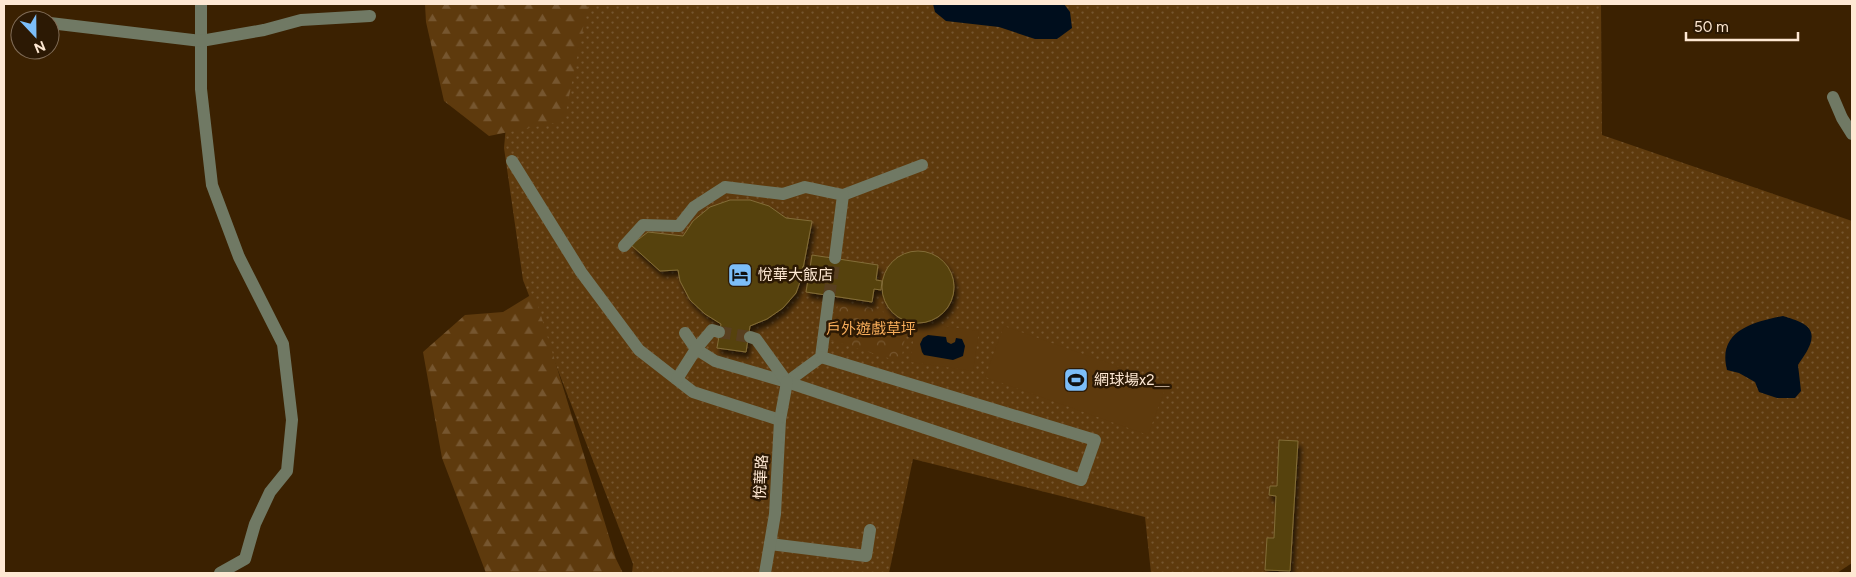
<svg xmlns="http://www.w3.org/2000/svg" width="1856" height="577" font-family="Figtree,'Noto Sans TC',sans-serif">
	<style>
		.grass { fill: url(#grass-dots) }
		.forest { fill: url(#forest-firs) }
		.park { fill: url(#park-crowns) }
		.pitch { fill: #5e3a0d }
		.water { fill: #000e1d }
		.building { fill: #57430a; stroke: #826c38; filter: url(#shadow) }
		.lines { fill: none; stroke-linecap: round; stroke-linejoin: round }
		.minor-tunnel { stroke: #583f20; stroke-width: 12; stroke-dasharray: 12 6; stroke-linecap: butt }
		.minor { stroke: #707964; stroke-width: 12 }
		.labels { text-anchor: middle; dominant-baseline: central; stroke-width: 5; stroke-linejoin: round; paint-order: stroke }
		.poi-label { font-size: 15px; fill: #fee8d3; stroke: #2c1904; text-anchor: start }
		.park-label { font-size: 15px; fill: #f8ad5a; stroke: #2c1904 }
		.street-label { font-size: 15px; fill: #fee8d3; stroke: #2c1904 }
	</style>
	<defs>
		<pattern id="grass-dots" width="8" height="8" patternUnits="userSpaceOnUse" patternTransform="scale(1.25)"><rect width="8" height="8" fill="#5e3a0d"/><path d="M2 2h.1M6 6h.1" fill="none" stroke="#76562f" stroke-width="1.8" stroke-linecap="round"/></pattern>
		<pattern id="forest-firs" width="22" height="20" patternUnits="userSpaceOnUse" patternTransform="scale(1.25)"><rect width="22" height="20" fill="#5e3a0d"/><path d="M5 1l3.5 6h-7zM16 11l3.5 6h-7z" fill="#76562f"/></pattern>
		<pattern id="park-crowns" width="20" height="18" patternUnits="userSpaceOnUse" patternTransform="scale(1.25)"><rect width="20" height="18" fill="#5e3a0d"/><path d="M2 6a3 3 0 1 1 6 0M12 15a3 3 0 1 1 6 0" fill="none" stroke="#76562f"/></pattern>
		<filter id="shadow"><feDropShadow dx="3" dy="5.5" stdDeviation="2.5" flood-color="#0009"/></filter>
	</defs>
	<rect width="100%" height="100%" fill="#3b2101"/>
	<polygon class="grass" points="517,4 1601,4 1602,135 1852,221 1852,563 1837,573 1151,573 1145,517 913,459 889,573 632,573 633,564 523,280 504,148"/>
	<g class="forest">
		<polygon points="425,4 588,4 564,121 489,136 444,101 426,22"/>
		<polygon points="534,293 616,559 623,573 486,573 442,458 423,352 465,315 503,312"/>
	</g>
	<polygon class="park" points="839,301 881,310 906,331 901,362 830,340"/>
	<g class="pitch">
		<polygon points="916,322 979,331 973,371 910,362"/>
		<polygon points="1004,326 1167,384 1148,435 985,377"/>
	</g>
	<g class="water">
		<polygon points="933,4 1064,4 1070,12 1072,28 1057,39 1035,39 999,27 946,21 935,12"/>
		<path d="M1783,316C1789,318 1797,320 1802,323C1822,333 1806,353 1798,365L1801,391L1795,398H1777L1759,392L1755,382L1739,373L1727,370C1717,331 1753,322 1783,316Z"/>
		<polygon points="928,335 946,337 947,342 951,344 955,342 956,338 962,339 965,346 963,356 953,360 924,355 922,352 920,344 923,338"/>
	</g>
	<g class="building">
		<polygon points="730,200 750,200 769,206 786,218 812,221 801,279 796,293 783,308 767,319 750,326 746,352 717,348 721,324 705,314 690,300 680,281 678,270 660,271 631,245 648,232 683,236 693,221 710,207"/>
		<circle cx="918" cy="287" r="36"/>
		<polygon points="812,255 878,265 876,280 882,281 881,290 874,289 872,302 806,292 808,280 801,279 803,266 810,268"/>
		<polygon points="1279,440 1298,441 1290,571 1265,570 1267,538 1274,538 1276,496 1269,495 1270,486 1277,486"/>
	</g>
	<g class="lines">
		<g class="minor-tunnel">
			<polyline points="829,296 835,258"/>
			<polyline points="719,332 750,337"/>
		</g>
		<g class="minor">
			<polyline points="201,4 201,89 212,185 239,257 283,344 292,420 287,471 270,492 255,524 245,559 220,573"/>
			<polyline points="50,23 201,41 264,30 301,20 370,16"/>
			<polyline points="1833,97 1842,118 1852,134"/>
			<polyline points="512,161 581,272 639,350 693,392 780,420"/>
			<polyline points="843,195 922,165"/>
			<polyline points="624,246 643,225 679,226 694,207 725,187 783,194 805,187 843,195 835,258"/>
			<polyline points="685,333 696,349 715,361 787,382 821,357 829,296"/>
			<polyline points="750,337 756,339 787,382 1081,480 1095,440 821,357"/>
			<polyline points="677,379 696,349 712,330 719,332"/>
			<polyline points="770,544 866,556 870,530"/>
			<polyline points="765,573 775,514 780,420 787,382"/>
		</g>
	</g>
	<defs>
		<symbol id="hotel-square" viewBox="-11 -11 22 22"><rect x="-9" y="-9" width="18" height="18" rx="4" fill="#7cbef9" stroke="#2c1904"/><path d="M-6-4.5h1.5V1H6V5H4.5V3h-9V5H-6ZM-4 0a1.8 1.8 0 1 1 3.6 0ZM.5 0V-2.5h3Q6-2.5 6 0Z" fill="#111"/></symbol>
		<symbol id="stadium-square" viewBox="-11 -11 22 22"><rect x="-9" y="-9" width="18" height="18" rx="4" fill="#7cbef9" stroke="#2c1904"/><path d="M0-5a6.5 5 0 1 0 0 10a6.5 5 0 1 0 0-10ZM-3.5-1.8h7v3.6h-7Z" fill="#111"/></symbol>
	</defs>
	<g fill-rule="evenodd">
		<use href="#hotel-square" x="726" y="261" width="28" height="28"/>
		<use href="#stadium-square" x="1062" y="366" width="28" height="28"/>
	</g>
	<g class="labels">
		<g class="poi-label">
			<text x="758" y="275">悅華大飯店</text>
			<text x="1094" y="380">網球場x2＿</text>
		</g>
		<g class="park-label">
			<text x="871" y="329">戶外遊戲草坪</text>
		</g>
		<g class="street-label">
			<text transform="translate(761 477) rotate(-87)">悅華路</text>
		</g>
	</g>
	<rect width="1856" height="577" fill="none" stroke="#fee8d3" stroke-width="10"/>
	<g transform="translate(35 35) rotate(158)"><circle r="24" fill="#2c1904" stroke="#806c57"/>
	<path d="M0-4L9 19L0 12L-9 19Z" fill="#7cbef9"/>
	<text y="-8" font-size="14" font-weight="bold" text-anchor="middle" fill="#fee8d3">N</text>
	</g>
	<path d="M1686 32v8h112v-8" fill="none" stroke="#fee8d3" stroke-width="2.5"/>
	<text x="1694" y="32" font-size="15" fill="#fee8d3" stroke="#2c1904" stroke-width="4" paint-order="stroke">50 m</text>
</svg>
